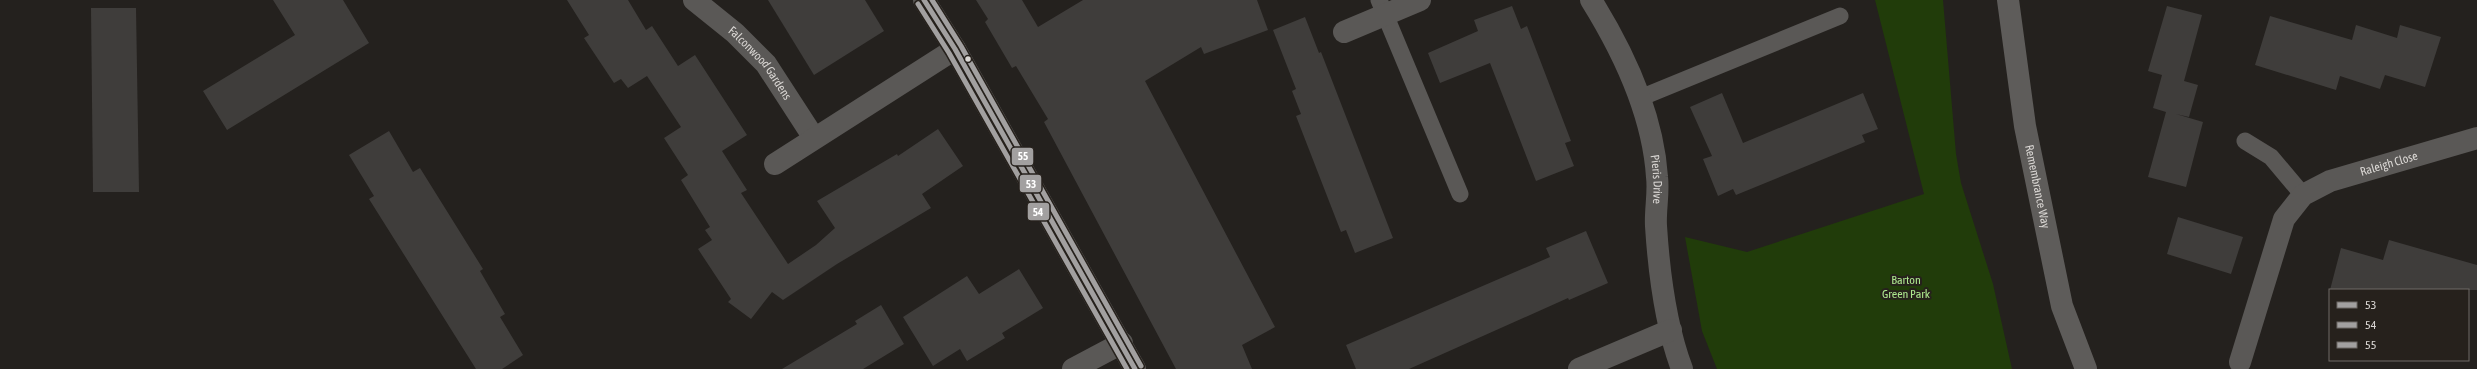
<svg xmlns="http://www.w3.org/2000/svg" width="2477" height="369" font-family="'Asap Condensed',sans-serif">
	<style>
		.green { fill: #213c0a }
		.building { fill: #3f3d3b }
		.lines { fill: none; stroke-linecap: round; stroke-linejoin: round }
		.service { stroke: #5a5856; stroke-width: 17 }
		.minor { stroke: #5a5856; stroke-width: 22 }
		.trunk { stroke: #5e5c5a; stroke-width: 22 }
		.bus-1-casing { stroke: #26211c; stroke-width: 8 }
		.bus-2-casing { stroke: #26211c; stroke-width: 8 }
		.bus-3-casing { stroke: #26211c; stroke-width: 8 }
		.bus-1 { stroke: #a2a0a0; stroke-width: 5 }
		.bus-2 { stroke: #a2a0a0; stroke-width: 5 }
		.bus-3 { stroke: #a2a0a0; stroke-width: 5 }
		.bus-dot { fill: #dad7d4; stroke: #26211c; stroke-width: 1.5 }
		.labels { text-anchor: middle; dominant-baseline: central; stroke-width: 4; stroke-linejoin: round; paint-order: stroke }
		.street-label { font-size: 12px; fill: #dad7d4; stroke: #26211c }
		.park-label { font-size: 12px; fill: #ade78e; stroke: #26211c }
		.line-badge { stroke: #26211c; stroke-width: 1.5 }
		.badge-label { font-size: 11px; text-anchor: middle; font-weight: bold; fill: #fff }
	</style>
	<rect width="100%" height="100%" fill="#24211e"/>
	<polygon class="green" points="1875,0 1943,0 1956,154 1961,183 1993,284 2012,369 1717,369 1702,331 1685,237 1747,252 1924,194"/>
	<g class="building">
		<polygon points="273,0 343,0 369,43 227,130 203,91 295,35"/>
		<polygon points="567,0 628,0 646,30 652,26 678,66 695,55 747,135 722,151 747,190 741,193 788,264 816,245 835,228 817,201 897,154 898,156 938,129 963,166 922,194 931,208 837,264 783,300 772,292 751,319 728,302 731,299 698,249 712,240 705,230 710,227 681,180 688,175 664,138 681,127 647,76 628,88 621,79 614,83 584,38 589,35"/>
		<polygon points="768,0 865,0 884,31 814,75"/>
		<polygon points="976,0 1022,0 1038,27 1083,0 1257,0 1268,30 1204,54 1201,47 1145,81 1275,327 1242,345 1252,369 1176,369 1044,122 1048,119 1016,66 1012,68 985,22 988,19"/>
		<polygon points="1512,6 1521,29 1527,26 1571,141 1565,143 1574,166 1536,181 1490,63 1440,83 1428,53 1478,31 1474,20"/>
		<polygon points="2167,6 2202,15 2184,81 2198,85 2189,117 2176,114 2203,122 2186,187 2148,177 2166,112 2153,108 2162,75 2148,71"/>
		<polygon points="91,8 136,8 139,192 93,192"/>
		<polygon points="2270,16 2352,40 2356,25 2397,38 2400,25 2441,37 2425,87 2385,75 2380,89 2340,76 2336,90 2255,65"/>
		<polygon points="1305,17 1319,53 1321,52 1393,238 1355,253 1346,230 1341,232 1296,116 1301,114 1292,91 1296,89 1273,30"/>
		<polygon points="1722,93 1743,143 1863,93 1878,129 1862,135 1865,142 1736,195 1733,189 1718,196 1703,159 1712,156 1690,107"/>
		<polygon points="389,131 413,172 420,168 483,269 480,271 505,314 500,317 523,355 502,369 476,369 369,199 374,196 349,155"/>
		<polygon points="2178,217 2243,237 2231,274 2167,254"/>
		<polygon points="1586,231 1608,283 1569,300 1568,298 1409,369 1356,369 1346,345 1550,257 1546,248"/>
		<polygon points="2389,240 2477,265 2477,290 2330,290 2341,248 2383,260"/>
		<polygon points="1019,269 1043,308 1002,333 1005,338 967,361 960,349 933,366 903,317 967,276 979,294"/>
		<polygon points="881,305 904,344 863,369 782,369 857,324 855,321"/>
	</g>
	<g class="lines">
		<g class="service">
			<polyline points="1379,0 1460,194"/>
			<polyline points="1640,98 1840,16"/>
			<polyline points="2245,141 2271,157 2303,195"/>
		</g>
		<g class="minor">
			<path id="s1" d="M694,0L735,33L766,64L814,138"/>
			<polyline points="924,0 955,49 1135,369"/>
			<path id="s2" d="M1591,0C1624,53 1653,114 1657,177C1659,193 1655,210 1656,226C1659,273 1665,324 1682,369"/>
			<polyline points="1344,32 1420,0"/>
			<polyline points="775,164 955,49"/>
			<path id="s3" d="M2240,362L2284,219L2303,195L2330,181L2477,138"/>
			<polyline points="1073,369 1122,343"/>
			<polyline points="1579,369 1671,330"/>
		</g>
		<path class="trunk" id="s4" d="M2008,0L2025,126L2062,306L2086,369"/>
		<defs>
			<polyline id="bus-1" points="924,0 955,49 1135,369"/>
			<polyline id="bus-2" points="918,4 949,53 1127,369"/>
			<polyline id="bus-3" points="932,0 961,46 1141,366"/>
		</defs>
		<use href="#bus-1" class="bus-1-casing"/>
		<use href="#bus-2" class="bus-2-casing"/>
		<use href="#bus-3" class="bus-3-casing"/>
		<use href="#bus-1" class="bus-1"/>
		<use href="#bus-2" class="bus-2"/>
		<use href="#bus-3" class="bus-3"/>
	</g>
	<circle class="bus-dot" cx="968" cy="59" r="3.5"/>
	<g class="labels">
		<g class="street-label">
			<text stroke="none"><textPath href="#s1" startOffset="92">Falconwood Gardens</textPath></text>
			<text stroke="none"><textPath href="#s3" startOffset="272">Raleigh Close</textPath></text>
			<text stroke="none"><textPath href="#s2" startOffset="193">Pieris Drive</textPath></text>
			<text stroke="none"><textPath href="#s4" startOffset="189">Remembrance Way</textPath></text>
		</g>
		<g class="park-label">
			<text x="1906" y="280">Barton<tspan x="1906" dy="14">Green Park</tspan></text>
		</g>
	</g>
	<g class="line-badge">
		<rect x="1011" y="147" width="23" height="19" rx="4" fill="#a2a0a0"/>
		<rect x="1019" y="174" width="23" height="19" rx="4" fill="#a2a0a0"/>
		<rect x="1027" y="202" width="23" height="19" rx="4" fill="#a2a0a0"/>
	</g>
	<g class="badge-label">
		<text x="1023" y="160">55</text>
		<text x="1031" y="188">53</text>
		<text x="1038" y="216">54</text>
	</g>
	<rect x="2329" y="289" width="140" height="72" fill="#26211c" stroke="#6e6a66"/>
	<rect x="2337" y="302" width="20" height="6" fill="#a2a0a0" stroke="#6e6a66"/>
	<text x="2365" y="309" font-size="12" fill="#dad7d4">53</text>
	<rect x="2337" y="322" width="20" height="6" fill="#a2a0a0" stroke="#6e6a66"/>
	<text x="2365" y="329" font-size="12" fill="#dad7d4">54</text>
	<rect x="2337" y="342" width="20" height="6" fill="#a2a0a0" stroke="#6e6a66"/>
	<text x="2365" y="349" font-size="12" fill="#dad7d4">55</text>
</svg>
